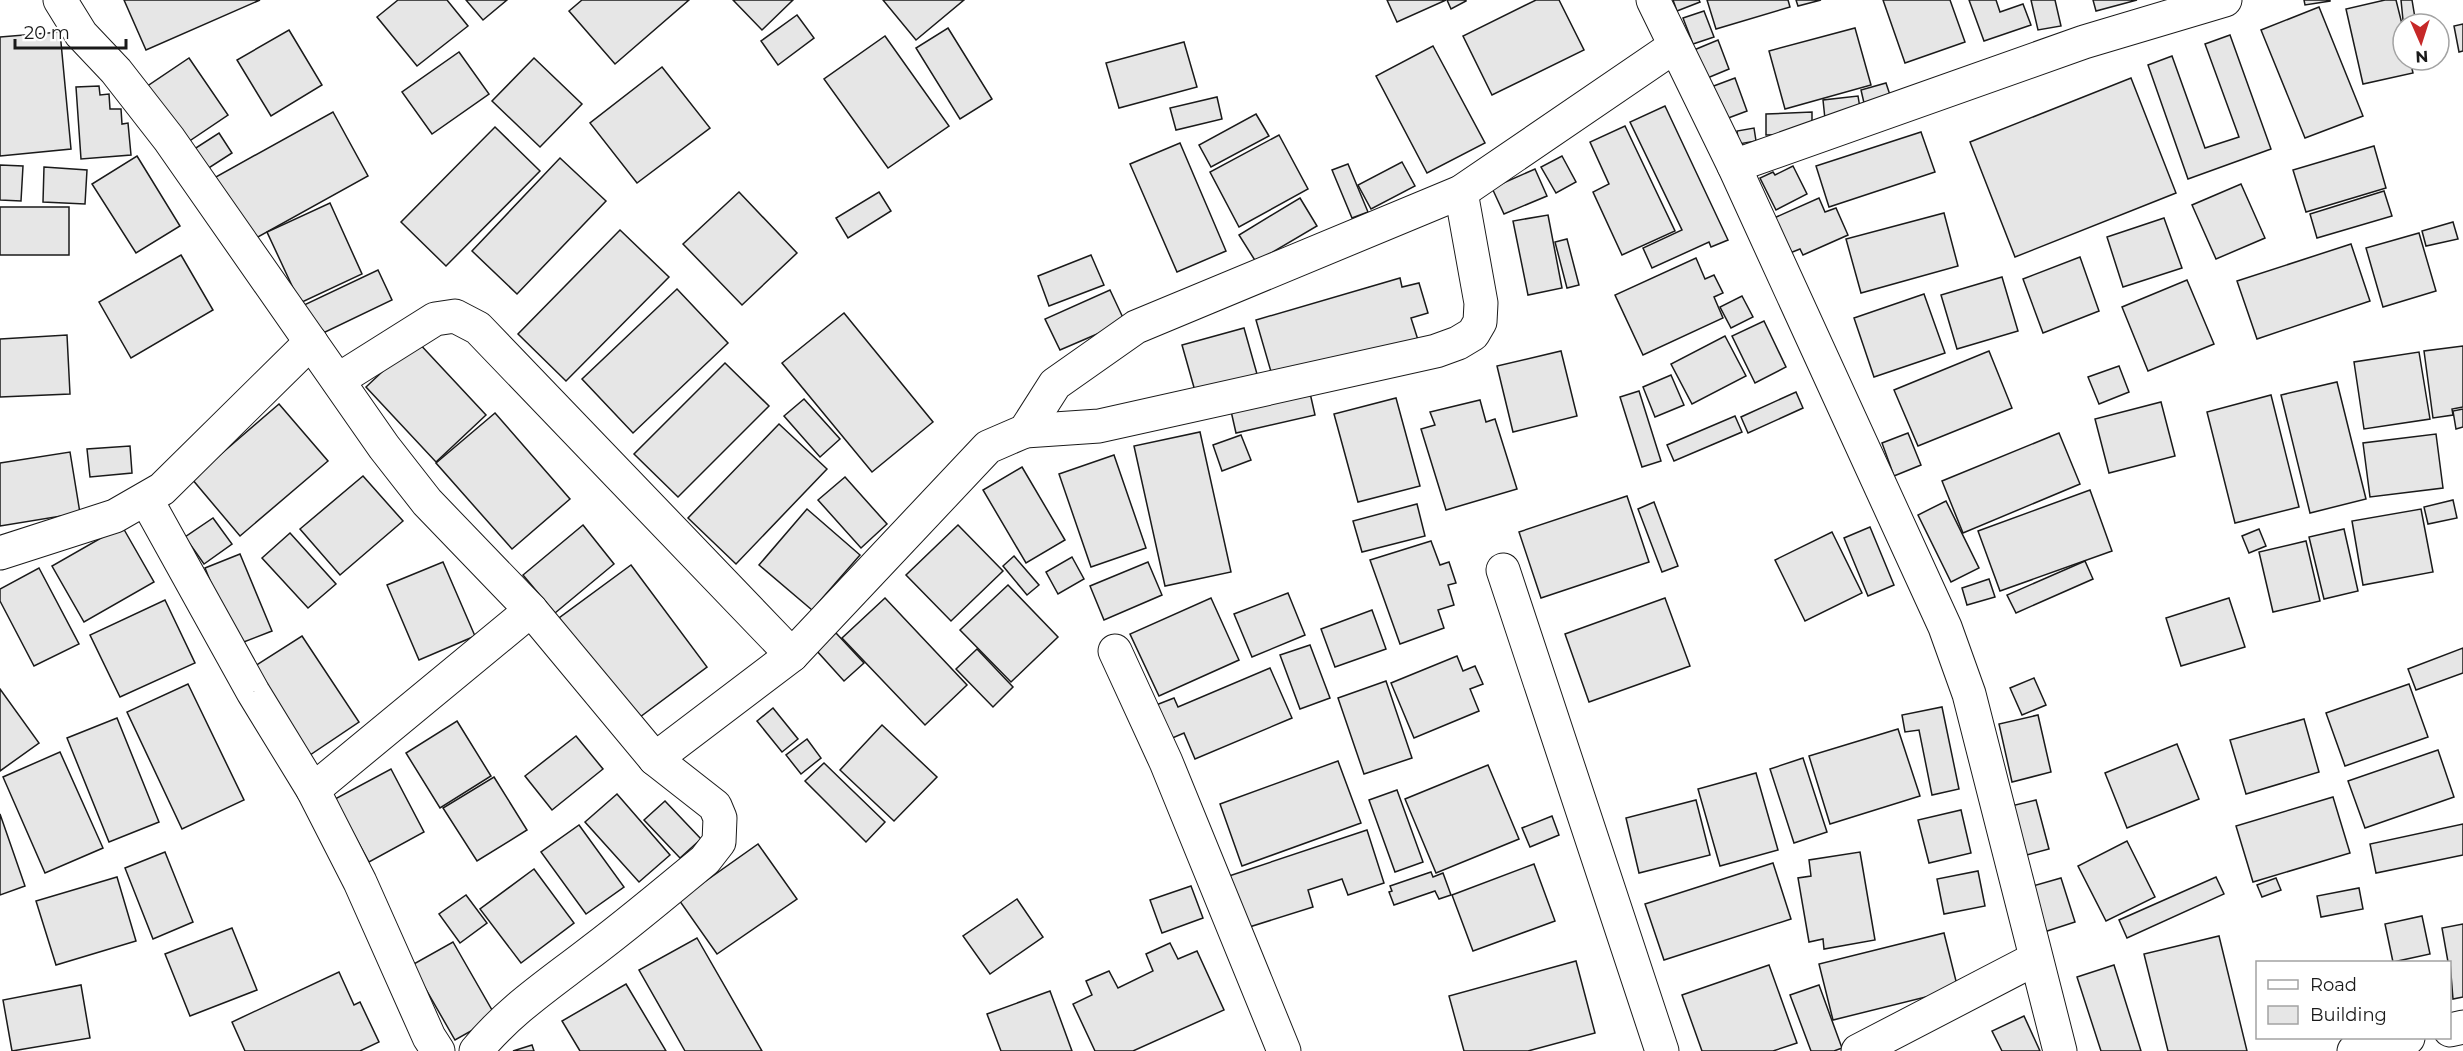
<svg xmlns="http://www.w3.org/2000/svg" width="2463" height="1051" font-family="Montserrat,sans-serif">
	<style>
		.building { fill: #e6e6e6; stroke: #1a1a1a; stroke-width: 1.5 }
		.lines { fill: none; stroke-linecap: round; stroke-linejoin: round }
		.street-casing { stroke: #1a1a1a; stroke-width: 35 }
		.secondary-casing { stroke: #1a1a1a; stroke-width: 35 }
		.street { stroke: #fff; stroke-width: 33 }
		.secondary { stroke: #fff; stroke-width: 33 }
	</style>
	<rect width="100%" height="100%" fill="#fff"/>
	<g class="building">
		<polygon points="124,0 260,0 146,50"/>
		<polygon points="398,0 447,0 468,26 417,66 377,17"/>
		<polygon points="466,0 507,0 483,20"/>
		<polygon points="582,0 689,0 615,64 569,11"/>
		<polygon points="733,0 793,0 762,30"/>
		<polygon points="883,0 964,0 916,40"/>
		<polygon points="1387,0 1446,0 1397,22"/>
		<polygon points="1447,0 1466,0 1466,1 1451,9"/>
		<polygon points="1536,0 1559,0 1584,50 1492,95 1463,36"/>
		<polygon points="1673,0 1699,0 1700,2 1677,11"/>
		<polygon points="1707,0 1788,0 1790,7 1716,29"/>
		<polygon points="1796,0 1821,0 1798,6"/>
		<polygon points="1883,0 1950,0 1965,42 1905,63"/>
		<polygon points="1969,0 1996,0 2000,12 2023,4 2031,25 1984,41"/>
		<polygon points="2031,0 2055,0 2061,26 2038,30"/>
		<polygon points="2093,0 2137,0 2096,11"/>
		<polygon points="2304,0 2330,0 2330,1 2305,5"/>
		<polygon points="2385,0 2396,0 2403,28 2403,60 2410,60 2413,73 2363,84 2346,9"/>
		<polygon points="2401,0 2412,0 2415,18 2403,20"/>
		<polygon points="2319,7 2363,116 2305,138 2261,30"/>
		<polygon points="1704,11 1714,37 1693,44 1683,18"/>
		<polygon points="797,15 814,38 778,65 761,41"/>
		<polygon points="2463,24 2463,51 2459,52 2454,26"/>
		<polygon points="948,28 992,99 960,119 916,48"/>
		<polygon points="1855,28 1871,85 1785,109 1769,51"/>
		<polygon points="289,30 322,85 271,116 237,60"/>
		<polygon points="60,32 71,149 0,156 0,37"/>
		<polygon points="2230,35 2271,149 2188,179 2148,65 2172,56 2205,148 2239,137 2205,44"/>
		<polygon points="885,36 949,126 888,168 824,79"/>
		<polygon points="1718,40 1729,69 1705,79 1694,50"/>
		<polygon points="1184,42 1197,87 1119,108 1106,63"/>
		<polygon points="1433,46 1485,143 1427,173 1376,76"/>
		<polygon points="459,52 489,94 432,134 402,92"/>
		<polygon points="189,58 228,115 185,144 146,87"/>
		<polygon points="534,58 582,104 540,147 492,101"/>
		<polygon points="662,67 710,128 637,183 590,123"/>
		<polygon points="1735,78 1747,111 1723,120 1711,87"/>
		<polygon points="2131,78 2176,193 2015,257 1970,142"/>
		<polygon points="1886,83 1890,95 1864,103 1861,90"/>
		<polygon points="99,86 100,95 109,94 110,109 121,109 122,124 128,123 131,155 81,159 76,87"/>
		<polygon points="1858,96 1861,114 1825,119 1823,100"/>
		<polygon points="1217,97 1222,119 1176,130 1170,108"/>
		<polygon points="1665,106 1728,240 1711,247 1709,242 1652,268 1643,248 1682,230 1630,122"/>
		<polygon points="333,112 368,176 249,242 214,178"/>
		<polygon points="1812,112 1812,134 1766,135 1766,114"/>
		<polygon points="1256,114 1269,136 1211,167 1199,145"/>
		<polygon points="1625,126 1675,231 1622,255 1593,192 1609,184 1590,142"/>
		<polygon points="495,127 540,171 446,266 401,222"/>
		<polygon points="1754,128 1756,141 1739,144 1737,131"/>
		<polygon points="1921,132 1935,172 1829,207 1816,166"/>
		<polygon points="219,133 232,153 201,173 188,153"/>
		<polygon points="1279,135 1308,189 1239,227 1210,172"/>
		<polygon points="1180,143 1226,251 1177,272 1130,164"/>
		<polygon points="2374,146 2386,188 2306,212 2293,170"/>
		<polygon points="137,156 180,226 136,253 92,184"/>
		<polygon points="1562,156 1576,182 1556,193 1541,167"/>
		<polygon points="560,158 606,201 517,294 472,251"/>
		<polygon points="1402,162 1415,186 1371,209 1358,185"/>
		<polygon points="1348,164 1368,212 1352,218 1332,170"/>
		<polygon points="0,165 23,166 21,201 0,200"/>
		<polygon points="1793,166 1807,194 1776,210 1760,178 1773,172 1775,175"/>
		<polygon points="44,167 87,170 85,204 43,202"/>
		<polygon points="1535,169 1547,196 1504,214 1492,188"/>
		<polygon points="2241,184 2265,238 2216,259 2192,205"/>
		<polygon points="2384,191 2392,216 2317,238 2310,214"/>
		<polygon points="739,192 797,253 742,305 683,244"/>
		<polygon points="879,192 891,211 848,238 836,218"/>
		<polygon points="1300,198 1317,226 1256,262 1239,235"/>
		<polygon points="1819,198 1825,212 1836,208 1848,235 1803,255 1800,249 1790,253 1774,218"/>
		<polygon points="330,203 362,274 300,303 267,232"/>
		<rect x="0" y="207" width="69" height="48"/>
		<polygon points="1944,213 1958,266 1861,293 1846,239"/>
		<polygon points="1548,215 1562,288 1528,295 1513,221"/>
		<polygon points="2164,218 2182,268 2123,287 2107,237"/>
		<polygon points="2453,222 2458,239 2426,246 2422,231"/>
		<polygon points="620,230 669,277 566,381 518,334"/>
		<polygon points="2419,233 2436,291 2383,307 2366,248"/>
		<polygon points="1567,239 1579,285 1567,288 1555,242"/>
		<polygon points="2351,244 2370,301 2257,339 2237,281"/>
		<polygon points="181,255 213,310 131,358 99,302"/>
		<polygon points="1091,255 1104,285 1049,306 1038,276"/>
		<polygon points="2080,257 2099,311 2043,333 2023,279"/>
		<polygon points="1696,258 1705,279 1714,275 1723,293 1714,297 1723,318 1643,355 1615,295"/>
		<polygon points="378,270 392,300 319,335 304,305"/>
		<polygon points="2002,277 2018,331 1957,349 1941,295"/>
		<polygon points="1400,278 1402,287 1419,283 1428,313 1411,318 1418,340 1274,382 1256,320"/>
		<polygon points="2187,280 2214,344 2148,371 2122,307"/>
		<polygon points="677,289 728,343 633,433 582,379"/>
		<polygon points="1110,290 1125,322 1060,350 1045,319"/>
		<polygon points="1924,294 1945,353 1874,377 1854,318"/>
		<polygon points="1742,296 1753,317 1731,328 1720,307"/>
		<polygon points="844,313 933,422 872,472 782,363"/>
		<polygon points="1764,321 1786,367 1755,383 1732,336"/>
		<polygon points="1244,328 1257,374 1195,391 1182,345"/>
		<polygon points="67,335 70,394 0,397 0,339"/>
		<polygon points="1725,336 1746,376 1692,404 1671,364"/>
		<polygon points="416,340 486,415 436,462 366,387"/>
		<polygon points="2463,346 2463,407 2452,409 2453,415 2433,418 2424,351"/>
		<polygon points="1561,351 1577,416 1513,432 1497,366"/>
		<polygon points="1989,351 2012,408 1918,446 1894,390"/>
		<polygon points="2419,352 2430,419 2364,429 2354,362"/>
		<polygon points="725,363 769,406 678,497 634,454"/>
		<polygon points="2119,366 2129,392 2099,404 2088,377"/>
		<polygon points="1671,375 1684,405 1655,417 1643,387"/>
		<polygon points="2337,382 2366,499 2310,513 2281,395"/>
		<polygon points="1639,391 1661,461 1642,467 1620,397"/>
		<polygon points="1796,392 1803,408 1748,433 1741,417"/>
		<polygon points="1310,393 1315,415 1236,433 1231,411"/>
		<polygon points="2271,395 2299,507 2235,523 2207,412"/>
		<polygon points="1396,398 1420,486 1358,502 1334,414"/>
		<polygon points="804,399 840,439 820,457 784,416"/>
		<polygon points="1480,400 1486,422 1495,419 1517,489 1446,510 1421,429 1435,425 1430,412"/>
		<polygon points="2161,402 2175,456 2109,473 2095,419"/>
		<polygon points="279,404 328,461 240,536 192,479"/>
		<polygon points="2463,409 2463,427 2456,429 2453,411"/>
		<polygon points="495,413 570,499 512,549 436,463"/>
		<polygon points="1735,416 1742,432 1674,461 1667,445"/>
		<polygon points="779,424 827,469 736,564 688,518"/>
		<polygon points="1200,432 1231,572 1165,586 1134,446"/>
		<polygon points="1908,433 1921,465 1894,476 1882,443"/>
		<polygon points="2059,433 2080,484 1963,533 1942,481"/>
		<polygon points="2436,434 2443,488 2370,497 2363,443"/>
		<polygon points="1241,435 1251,460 1222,471 1213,445"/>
		<polygon points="130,446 132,473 90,477 87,449"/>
		<polygon points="70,452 80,513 0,526 0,463"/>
		<polygon points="1114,455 1146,548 1091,567 1059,474"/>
		<polygon points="1022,467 1065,540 1026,563 983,490"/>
		<polygon points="363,476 403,521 340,575 300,529"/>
		<polygon points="845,477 887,524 861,548 818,500"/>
		<polygon points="2090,490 2112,551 2000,591 1978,531"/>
		<polygon points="1627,496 1649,562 1541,598 1519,532"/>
		<polygon points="2453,500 2457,518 2428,524 2424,507"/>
		<polygon points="1946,501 1979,568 1951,582 1918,515"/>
		<polygon points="1654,502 1678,566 1662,572 1638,509"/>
		<polygon points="1417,504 1425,536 1362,552 1353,521"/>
		<polygon points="807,509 860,555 812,610 759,565"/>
		<polygon points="2421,509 2433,572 2363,585 2352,521"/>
		<polygon points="213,518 232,544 204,564 185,537"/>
		<polygon points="583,525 614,564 555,613 523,575"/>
		<polygon points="958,525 1003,571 951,621 906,575"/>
		<polygon points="122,526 154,582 84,622 52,566"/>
		<polygon points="1870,527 1894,585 1868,596 1844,538"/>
		<polygon points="2259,529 2266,546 2249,553 2242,536"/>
		<polygon points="2344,529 2358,591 2324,599 2309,537"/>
		<polygon points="1832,532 1862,593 1805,621 1775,560"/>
		<polygon points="290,533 336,584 308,608 262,558"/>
		<polygon points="1431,541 1440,565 1449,562 1456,583 1448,585 1454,605 1438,610 1444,628 1400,644 1370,560"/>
		<polygon points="2306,541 2320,601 2273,612 2259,552"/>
		<polygon points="240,554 272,631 236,645 205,568"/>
		<polygon points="1014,556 1039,585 1027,595 1003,566"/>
		<polygon points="1072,557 1084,579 1058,594 1046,572"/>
		<polygon points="2085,561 2093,579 2016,613 2007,595"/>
		<polygon points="443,562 475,636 419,660 387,585"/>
		<polygon points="1148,562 1162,595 1104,620 1090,586"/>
		<polygon points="631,565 707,667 636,720 559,618"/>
		<polygon points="39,568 79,644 34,666 0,601 0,589"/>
		<polygon points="1989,579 1995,597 1967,605 1962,588"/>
		<polygon points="1008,585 1058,637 1011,682 960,630"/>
		<polygon points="1288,593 1305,635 1252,657 1234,614"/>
		<polygon points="885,598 967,685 925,725 842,638"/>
		<polygon points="1211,598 1239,660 1159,696 1130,634"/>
		<polygon points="1665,598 1690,666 1589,702 1565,634"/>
		<polygon points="2229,598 2245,647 2181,666 2166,618"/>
		<polygon points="165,600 195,663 120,697 90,635"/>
		<polygon points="1372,610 1386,649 1335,667 1321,629"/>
		<polygon points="836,633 864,663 844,681 816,650"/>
		<polygon points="302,636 359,722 310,755 252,668"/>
		<polygon points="1310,645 1330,698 1300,709 1280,655"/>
		<polygon points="2463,648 2463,673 2416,690 2408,669"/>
		<polygon points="977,649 1013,687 993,707 956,669"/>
		<polygon points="1457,656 1463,671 1475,666 1483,684 1470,689 1479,711 1414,738 1391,683"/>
		<polygon points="1270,668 1292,718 1195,759 1184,733 1163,742 1151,707 1174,698 1178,707"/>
		<polygon points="2034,678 2046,705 2022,715 2010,688"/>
		<polygon points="1386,681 1412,758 1364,774 1338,698"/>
		<polygon points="188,684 244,800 182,829 127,712"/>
		<polygon points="2409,684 2428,737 2345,766 2326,713"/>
		<polygon points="0,689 39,743 0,771"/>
		<polygon points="1942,707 1959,789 1932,795 1919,730 1905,732 1902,715"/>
		<polygon points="773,708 798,739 782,752 757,721"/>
		<polygon points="2038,715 2051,772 2012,782 1999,724"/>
		<polygon points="117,718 159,822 109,842 67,738"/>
		<polygon points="2304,719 2319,772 2246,794 2230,740"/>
		<polygon points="457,721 491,776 440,808 406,753"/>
		<polygon points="882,725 937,777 894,821 840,770"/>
		<polygon points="1898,729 1920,796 1830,824 1809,756"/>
		<polygon points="576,736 603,769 552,810 525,776"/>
		<polygon points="807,739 821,758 801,774 786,755"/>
		<polygon points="2177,744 2199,799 2127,828 2105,773"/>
		<polygon points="2438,750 2454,797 2365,828 2348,781"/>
		<polygon points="60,752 103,848 45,873 3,777"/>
		<polygon points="1803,758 1827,832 1794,843 1770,769"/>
		<polygon points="1338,761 1361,823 1242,866 1220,804"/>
		<polygon points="824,763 885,822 866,842 805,781"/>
		<polygon points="1488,765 1519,839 1436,873 1405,799"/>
		<polygon points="391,769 424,832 369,862 335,799"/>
		<polygon points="1756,773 1778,850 1720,866 1698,789"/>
		<polygon points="494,777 527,830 477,861 443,808"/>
		<polygon points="1397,790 1423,862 1395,872 1369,800"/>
		<polygon points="617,794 670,855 639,882 585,822"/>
		<polygon points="2333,797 2350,853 2253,882 2236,826"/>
		<polygon points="1696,800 1710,855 1639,873 1626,818"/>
		<polygon points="2036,800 2049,849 2023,856 2011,806"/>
		<polygon points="665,801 701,839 680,858 644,820"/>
		<polygon points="1961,810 1971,853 1929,863 1918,820"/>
		<polygon points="0,814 25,886 0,895"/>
		<polygon points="1552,816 1559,835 1530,847 1522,828"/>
		<polygon points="2463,824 2463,855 2376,873 2370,844"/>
		<polygon points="579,825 624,887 586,914 541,852"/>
		<polygon points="1367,830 1384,883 1348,895 1342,879 1308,890 1313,907 1243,929 1226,877"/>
		<polygon points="2127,841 2155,897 2106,921 2078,866"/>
		<polygon points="758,844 797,899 717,954 679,900"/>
		<polygon points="165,852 193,922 153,939 125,868"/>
		<polygon points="1860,852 1875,940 1824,949 1823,939 1809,942 1798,878 1811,876 1809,860"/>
		<polygon points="1773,863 1791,919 1664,960 1645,904"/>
		<polygon points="1534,864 1555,921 1473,951 1452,895"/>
		<polygon points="534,869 574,923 521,963 480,909"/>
		<polygon points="1978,871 1985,906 1944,914 1937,879"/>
		<polygon points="1431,872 1433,877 1443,873 1451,895 1439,899 1435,891 1394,905 1389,892 1392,891 1390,886"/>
		<polygon points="117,877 136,941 56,965 36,901"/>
		<polygon points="2216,877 2224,894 2127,938 2119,920"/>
		<polygon points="2061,878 2075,922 2041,933 2026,888"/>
		<polygon points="2276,878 2281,890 2262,897 2257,885"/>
		<polygon points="1191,886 1203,918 1162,933 1150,900"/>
		<polygon points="2359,888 2363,909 2321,917 2317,896"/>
		<polygon points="466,895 487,923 460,943 439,914"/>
		<polygon points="1017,899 1043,937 990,974 963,936"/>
		<polygon points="2422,916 2430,954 2393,962 2385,924"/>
		<polygon points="2463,924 2463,997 2453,999 2450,962 2448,962 2442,928"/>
		<polygon points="232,928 257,990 190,1016 165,954"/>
		<polygon points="1944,933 1958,989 1833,1020 1819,964"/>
		<polygon points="2219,936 2247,1051 2168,1051 2144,954"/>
		<polygon points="697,938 762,1051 685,1051 639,970"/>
		<polygon points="453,942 496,1017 455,1040 412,965"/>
		<polygon points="1170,943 1178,959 1197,951 1224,1010 1133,1051 1095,1051 1073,1004 1092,995 1086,981 1109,971 1118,988 1153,971 1146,954"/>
		<polygon points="1576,961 1595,1033 1528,1051 1464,1051 1449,996"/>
		<polygon points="1769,965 1797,1043 1773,1051 1702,1051 1682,995"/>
		<polygon points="2114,965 2141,1051 2101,1051 2077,977"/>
		<polygon points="339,972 354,1005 360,1002 379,1042 360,1051 245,1051 232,1022"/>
		<polygon points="626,984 666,1051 580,1051 562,1021"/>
		<polygon points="81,985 90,1038 12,1051 3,1000"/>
		<polygon points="1819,985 1842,1048 1834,1051 1811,1051 1790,995"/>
		<polygon points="1050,991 1072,1051 1001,1051 987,1014"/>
		<polygon points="2024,1016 2040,1051 2002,1051 1992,1031"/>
		<polygon points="532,1045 534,1051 513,1051"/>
	</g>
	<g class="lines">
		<defs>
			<g id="street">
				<path d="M60,0L81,34L116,71L169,139L384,447L427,502L531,610L655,759L715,806L720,818L719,842L705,860C665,893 625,927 583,958C545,987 507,1013 476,1051"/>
				<polyline points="1734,166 2084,42 2225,0"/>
				<polyline points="338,380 435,319 455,316 478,328 792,655"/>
				<polyline points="1025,431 1099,426 1436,351 1458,343 1473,334 1480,322 1481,303 1461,192"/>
				<polyline points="146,499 253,692 313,790 360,882 429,1037 438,1051"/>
				<polyline points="0,553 115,516 162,489 311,342"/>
				<polyline points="1503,570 1662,1051"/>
				<polyline points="1115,651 1166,762 1284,1051"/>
				<polyline points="655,759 792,655 988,447 1025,431 1055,384 1136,327 1461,192 1675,46"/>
				<polyline points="313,790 531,610"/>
				<polyline points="2450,1030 2463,1027"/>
				<polyline points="1858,1051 2035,959"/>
				<polyline points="2354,1051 2408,1038"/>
			</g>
			<polyline id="secondary" points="1653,0 1734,166 1945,627 1969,694 2060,1051"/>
		</defs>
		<use href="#street" class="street-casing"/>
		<use href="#secondary" class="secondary-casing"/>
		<use href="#street" class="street"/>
		<use href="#secondary" class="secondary"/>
	</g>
	<rect x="2256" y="961" width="195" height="78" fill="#ffffff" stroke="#a3a3a3" stroke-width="1.5"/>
	<rect x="2268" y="980" width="30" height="9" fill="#ffffff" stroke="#a3a3a3" stroke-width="1.5"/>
	<text x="2310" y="991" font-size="18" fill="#1a1a1a">Road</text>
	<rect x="2268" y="1006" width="30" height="18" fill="#e6e6e6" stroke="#a3a3a3" stroke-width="1.5"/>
	<text x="2310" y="1021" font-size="18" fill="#1a1a1a">Building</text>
	<g transform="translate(2421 42) rotate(177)"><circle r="28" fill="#ffffff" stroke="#a3a3a3" stroke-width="1.5"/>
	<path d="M0-4.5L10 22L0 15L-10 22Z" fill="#c62828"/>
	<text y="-9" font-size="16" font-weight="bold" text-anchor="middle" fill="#1a1a1a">N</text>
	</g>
	<path d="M15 39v9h111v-9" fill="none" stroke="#1a1a1a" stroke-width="3"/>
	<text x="24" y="39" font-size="18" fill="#1a1a1a" stroke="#ffffff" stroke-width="4.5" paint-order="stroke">20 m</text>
</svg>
